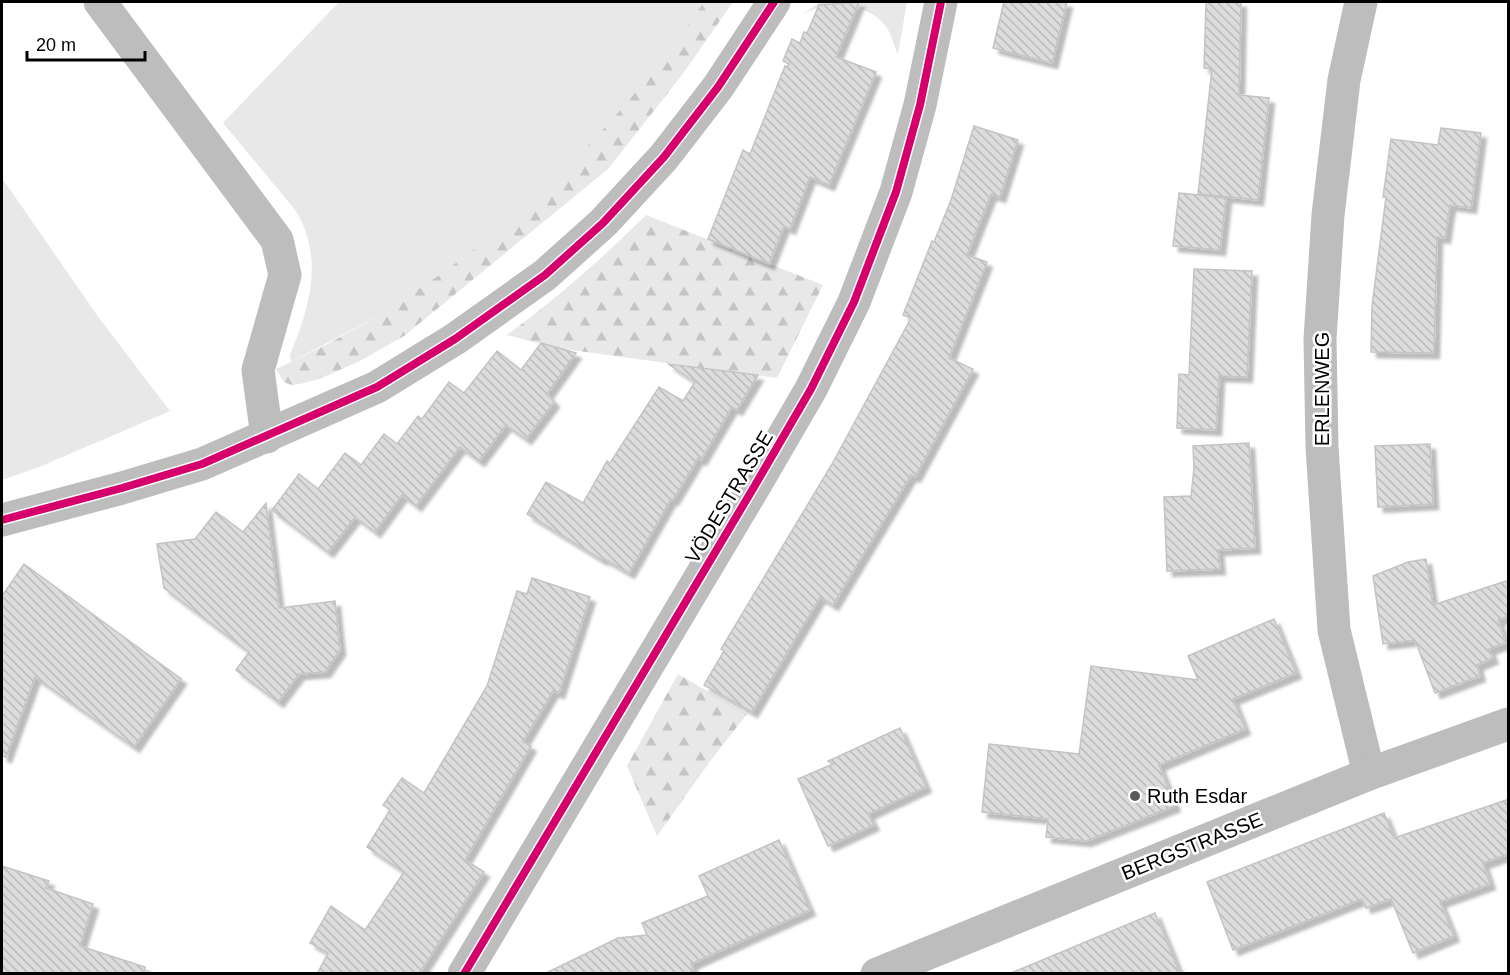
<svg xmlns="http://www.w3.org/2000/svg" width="1510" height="975" font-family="Helvetica,sans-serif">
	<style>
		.green { fill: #e8e8e8 }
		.forest { fill: url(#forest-firs) }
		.building { fill: url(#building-back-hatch); stroke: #c4c4c4; stroke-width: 1.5; filter: url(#shadow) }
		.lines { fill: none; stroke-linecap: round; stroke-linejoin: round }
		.minor { stroke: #bdbdbd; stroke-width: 33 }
		.cycleway-casing { stroke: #fff; stroke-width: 11 }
		.cycleway { stroke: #d6006c; stroke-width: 8 }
		.poi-dot { fill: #595959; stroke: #fff; stroke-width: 2 }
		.labels { text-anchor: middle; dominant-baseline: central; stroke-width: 5; stroke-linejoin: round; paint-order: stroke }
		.street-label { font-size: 20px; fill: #000; stroke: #fff }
		.poi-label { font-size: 20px; fill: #000; stroke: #fff; text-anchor: start }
	</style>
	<defs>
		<pattern id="forest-firs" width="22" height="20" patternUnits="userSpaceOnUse" patternTransform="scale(1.5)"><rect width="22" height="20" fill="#e8e8e8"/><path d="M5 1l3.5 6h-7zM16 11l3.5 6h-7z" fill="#c5c5c5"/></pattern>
		<pattern id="building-back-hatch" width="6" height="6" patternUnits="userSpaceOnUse" patternTransform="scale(1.5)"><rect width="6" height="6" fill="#dcdcdc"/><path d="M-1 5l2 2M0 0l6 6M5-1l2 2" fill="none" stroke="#bbb"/></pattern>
		<filter id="shadow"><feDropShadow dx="5.5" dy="5.5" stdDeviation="1.5" flood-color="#0004"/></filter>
	</defs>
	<rect width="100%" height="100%" fill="#fff"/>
	<g class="green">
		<path d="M339,2H704C684,30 665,59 643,86C576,165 500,235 414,293C375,319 333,340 291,362L290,355C310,306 324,259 296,211L223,123Z"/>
		<path d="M820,2H907L898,54C894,47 892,36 887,28C866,0 829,0 801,15Z"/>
		<polygon points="2,178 99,318 170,411 39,467 2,480"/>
	</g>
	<g class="forest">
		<path d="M704,2H733L682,75L608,169L404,336L360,361L319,379L300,384L292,385L284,382L276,369C453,289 595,161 704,2Z"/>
		<path d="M646,215L823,285L777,378L556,348L507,335C557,298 603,258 646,215Z"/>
		<polygon points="678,674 747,714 711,760 657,836 627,766"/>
	</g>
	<g class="building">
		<polygon points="859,2 836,57 876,72 829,185 810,177 790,229 784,226 769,264 708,239 743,150 750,154 785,66 787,67 789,64 783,61 792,39 800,43 804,32 807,33 819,5"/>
		<polygon points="1004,2 1067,2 1052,63 993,48"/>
		<polygon points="1206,2 1241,2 1239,95 1269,98 1258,200 1198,194 1212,69 1204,68"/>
		<polygon points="974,126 1018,140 1000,197 991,194 967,255 987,262 949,358 973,369 915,477 911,475 833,605 820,597 752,712 704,685 724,651 721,649 832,464 911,318 903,315 932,241 934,242 951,200"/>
		<polygon points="1441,128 1481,133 1471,208 1450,205 1445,238 1437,237 1434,353 1371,352 1372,306 1386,197 1383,197 1391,139 1438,145"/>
		<polygon points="1179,193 1226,198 1220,250 1173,246"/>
		<polygon points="1194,269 1252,271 1247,377 1219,376 1216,430 1177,428 1179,374 1189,375"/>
		<polygon points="541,343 576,353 547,394 554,402 526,439 506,425 479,461 460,447 416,506 402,495 375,532 355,517 328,552 272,510 299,474 318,489 345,453 361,465 384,434 397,444 418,416 422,419 449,382 464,393 497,351 521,370"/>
		<polygon points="668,364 758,375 737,410 732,407 701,460 698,458 673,500 671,499 629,573 603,558 602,560 527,514 546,482 583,503 607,461 610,463 659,387 683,401 695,382"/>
		<polygon points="1249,443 1255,548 1218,550 1220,569 1167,571 1164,497 1191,496 1194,468 1193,446"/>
		<polygon points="1430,444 1433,504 1378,507 1375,446"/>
		<polygon points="266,503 279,608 335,601 340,650 325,672 299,674 278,702 236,670 249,652 164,588 157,544 195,539 216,512 243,532"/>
		<polygon points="1426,559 1433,605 1509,580 1509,616 1498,620 1506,643 1489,649 1493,658 1477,665 1480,676 1435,693 1415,640 1383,644 1373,576 1408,562"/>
		<polygon points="24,564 181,679 134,747 35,677 6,757 2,756 2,596"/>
		<polygon points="532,578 590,597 559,693 553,691 523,742 531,746 465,860 484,872 419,974 317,974 328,953 310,943 331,906 365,930 404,872 367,847 390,810 383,805 402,778 424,793 487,686 517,591 527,594"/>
		<polygon points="1274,619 1296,673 1233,699 1245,729 1159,765 1175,806 1086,841 1046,837 1048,819 982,812 989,744 1079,754 1091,666 1198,680 1188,656"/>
		<polygon points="900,728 926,787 868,814 874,825 828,846 798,779 833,764 828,761"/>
		<polygon points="1509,799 1509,854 1483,863 1490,884 1440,902 1454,936 1413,953 1391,899 1366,908 1362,899 1233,950 1207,882 1384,813 1394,838"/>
		<polygon points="779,840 810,910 691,964 695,974 544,974 618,938 647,935 642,923 708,896 699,876"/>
		<polygon points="2,866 49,881 46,888 93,904 80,946 145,967 144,974 2,974"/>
		<polygon points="1155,913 1180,974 1011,974 1011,973"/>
	</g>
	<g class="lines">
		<g class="minor">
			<polyline points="100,2 277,240 285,275 258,370 267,437"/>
			<polyline points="1361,2 1344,80 1328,215 1320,339 1322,447 1334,630 1369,774"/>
			<polyline points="2,520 122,488 202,464 377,387 455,339 545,275 603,223 664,157 718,87 774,2"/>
			<polyline points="464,974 754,487 811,389 854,302 896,192 920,105 941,2"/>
			<polyline points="877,974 1369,774 1508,724"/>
		</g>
		<defs>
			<g id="cycleway">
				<polyline points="2,520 122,488 202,464 377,387 455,339 545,275 603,223 664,157 718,87 774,2"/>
				<polyline points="464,974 754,487 811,389 854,302 896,192 920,105 941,2"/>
			</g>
		</defs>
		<use href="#cycleway" class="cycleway-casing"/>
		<use href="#cycleway" class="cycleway"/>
	</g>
	<circle class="poi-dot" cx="1135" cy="796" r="6"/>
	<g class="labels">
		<g class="street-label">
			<text transform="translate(1322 389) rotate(-90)">ERLENWEG</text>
			<text transform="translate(729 497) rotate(-59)">VÖDESTRASSE</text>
			<text transform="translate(1192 846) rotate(-22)">BERGSTRASSE</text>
		</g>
		<g class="poi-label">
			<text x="1147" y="796">Ruth Esdar</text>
		</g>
	</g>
	<rect width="1510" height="975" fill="none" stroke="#000000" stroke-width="6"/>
	<path d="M27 51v9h118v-9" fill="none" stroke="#000000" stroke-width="3"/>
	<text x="36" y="51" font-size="18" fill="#000000" stroke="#ffffff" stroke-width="4.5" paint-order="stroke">20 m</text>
</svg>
